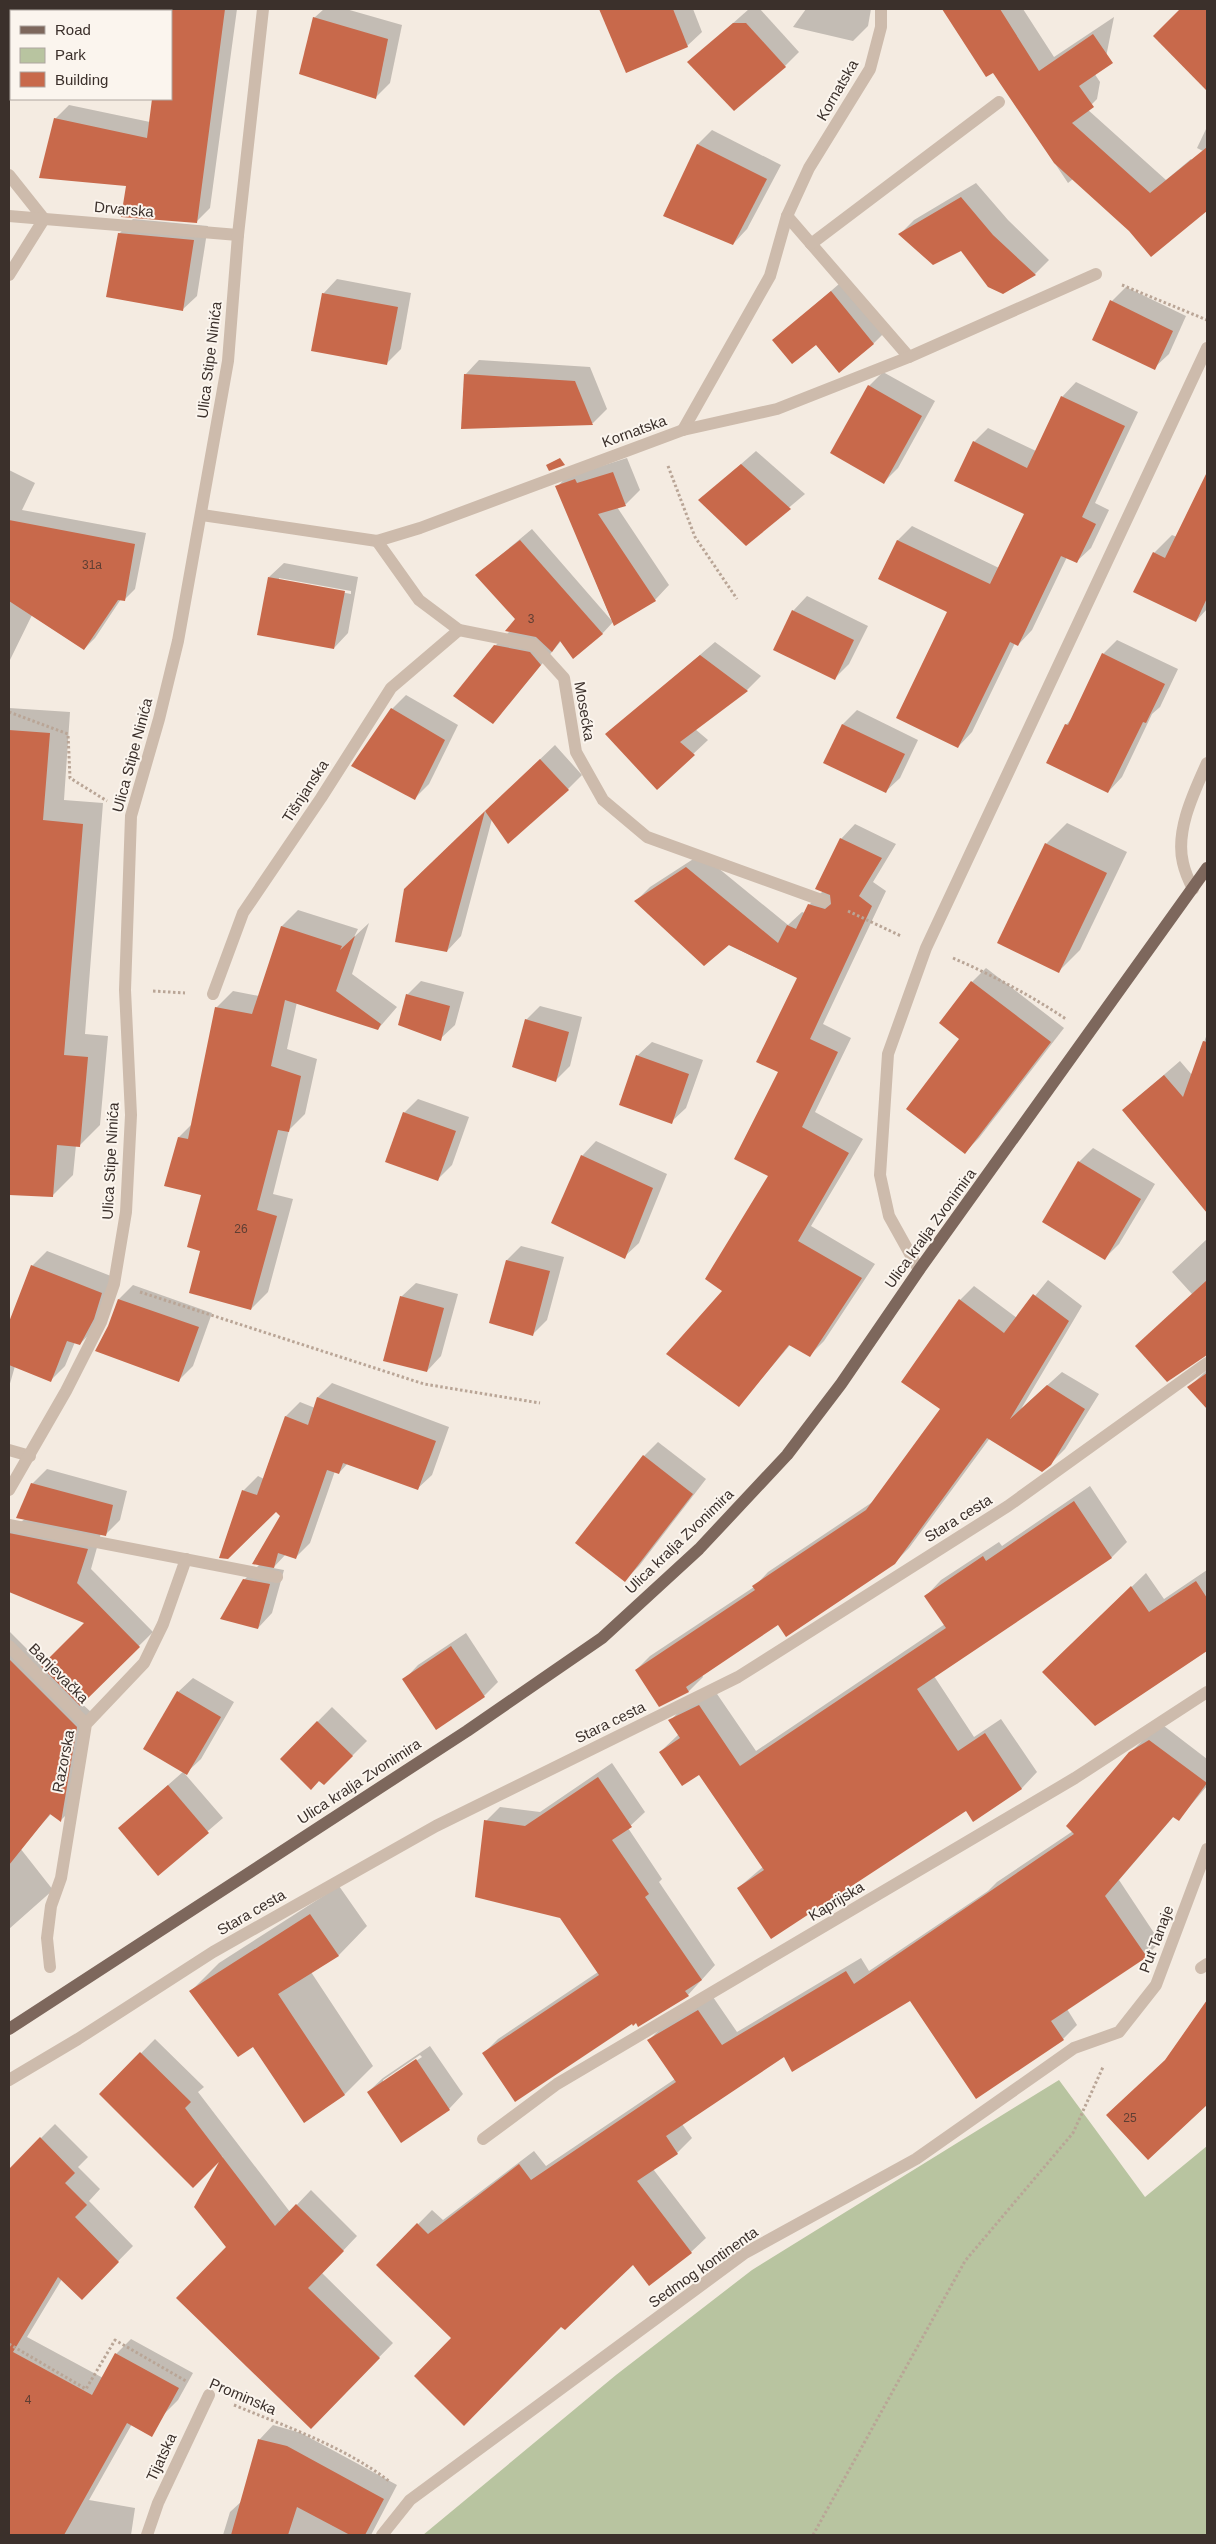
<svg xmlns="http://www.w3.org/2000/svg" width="1216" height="2544" font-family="Arial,sans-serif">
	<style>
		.green { fill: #b8c4a0 }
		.shadow { fill: #0003; fill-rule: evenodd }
		.building { fill: #c8694b }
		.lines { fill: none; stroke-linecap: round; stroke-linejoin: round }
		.path { stroke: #b9a596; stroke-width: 3; stroke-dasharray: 2.5 2.5; stroke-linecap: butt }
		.minor { stroke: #cdbbac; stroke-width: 12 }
		.major { stroke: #7d675c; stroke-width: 12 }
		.labels { text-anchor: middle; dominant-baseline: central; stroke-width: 4; stroke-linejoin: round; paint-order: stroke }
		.number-label { font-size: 12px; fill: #5e3e33 }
		.street-label { font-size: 15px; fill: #3b302b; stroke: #fbf5ee }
	</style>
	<rect width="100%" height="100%" fill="#f4ebe1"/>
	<polygon class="green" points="1059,2080 1145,2197 1207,2146 1207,2535 423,2535 616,2375 752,2270"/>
	<g class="shadow">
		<polygon points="165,9 237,9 210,208 196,222 128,185 55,119 69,105 150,122 153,99 171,99 171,11 165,11"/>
		<polygon points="324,9 346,9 402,25 390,83 376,97 314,18"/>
		<polygon points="600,9 693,9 702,32 687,46 626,71"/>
		<polygon points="749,9 760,9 799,52 785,66 689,62"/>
		<polygon points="806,9 871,9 868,26 853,41 793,27"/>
		<polygon points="954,9 1023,9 1054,57 1114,17 1105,62 1094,73 1100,82 1097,99 1087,109 1166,180 1191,159 1207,179 1207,209 1151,255 1130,230 1073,179 1068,183 993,71 948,15"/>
		<polygon points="1182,9 1207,9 1207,82 1204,85 1155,36"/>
		<polygon points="1207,127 1207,153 1197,148"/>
		<polygon points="712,130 781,165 747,229 733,244 664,216 698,144"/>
		<polygon points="976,183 1008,220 1049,260 1035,274 1003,293 961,250 900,234 914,220"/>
		<polygon points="133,219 208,226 197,296 182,310 119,234"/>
		<polygon points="846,278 888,329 874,343 839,372 816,344 774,340"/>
		<polygon points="337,279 411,293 401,349 387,363 323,294"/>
		<polygon points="1126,287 1186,316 1169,354 1154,368 1112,301"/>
		<polygon points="479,360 590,367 607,409 593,423 462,427 465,375"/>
		<polygon points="883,372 935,401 898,468 884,482 869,386"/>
		<polygon points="1076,382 1138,412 1095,503 1109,510 1091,548 1076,562 1067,557 1032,630 1018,645 1015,643 972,732 958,747 949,612 879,578 898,540 912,526 999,568 1025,514 974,442 988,428 1036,451 1062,397"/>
		<polygon points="756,451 805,494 746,544 700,500"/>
		<polygon points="627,458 640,490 626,504 617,507 669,585 655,600 613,622 602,634 561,641 493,723 495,646 510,631 517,619 477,575 532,529 612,621 557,487 571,472 592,469"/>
		<polygon points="9,470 35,483 22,510 146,533 135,589 124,600 121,599 95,638 84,649 32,615 9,662 9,559 13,551 9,549"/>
		<polygon points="1207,475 1207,609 1196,621 1154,553 1172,535 1177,537"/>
		<path d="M284,563L358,577L348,633L334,648L269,577ZM279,578L351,591V594L279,580Z"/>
		<polygon points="807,596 868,626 849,664 835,678 793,611"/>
		<polygon points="1117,640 1178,669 1160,707 1152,714 1122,777 1108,792 1066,725 1073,717 1103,654"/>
		<polygon points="715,642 761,676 747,690 695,729 708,740 657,788 607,735"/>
		<polygon points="406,695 458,725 429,784 415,798 392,709"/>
		<polygon points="9,708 70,712 64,800 103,803 85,1034 108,1036 100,1125 79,1146 76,1145 73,1175 52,1196 9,1193"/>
		<polygon points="857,710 918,740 900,778 885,792 825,762 843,724"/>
		<polygon points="555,745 582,775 568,789 492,819 461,936 447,951 420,874"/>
		<polygon points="1067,823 1127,852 1080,950 1059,971 1046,844"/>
		<polygon points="855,824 896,844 873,882 886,891 823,1024 851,1038 815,1112 863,1139 811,1226 875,1264 824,1341 810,1355 790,1345 739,1405 724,1291 770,1176 779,1071 798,978 636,901 650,887 701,854 788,925 802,912 805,913 809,905 823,891 841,839"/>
		<polygon points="298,910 358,929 354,937 369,923 352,974 397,1007 378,1029 297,1002 287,1049 317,1059 305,1114 289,1130 273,1194 293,1199 268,1292 251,1309 201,1250 203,1195 166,1185 179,1137 192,1124 216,1008 233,991 259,996 282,926"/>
		<polygon points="986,968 1064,1028 979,1138 965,1152 961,1039 972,982"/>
		<polygon points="421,981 464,992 455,1025 440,1039 407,995"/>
		<polygon points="540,1006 582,1017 570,1066 555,1081 526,1020"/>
		<polygon points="1207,1034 1207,1211 1123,1110 1180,1061 1192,1075"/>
		<polygon points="652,1042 703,1060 686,1108 671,1122 637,1056"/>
		<polygon points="418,1099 469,1117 452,1165 438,1179 404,1113"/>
		<polygon points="596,1141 667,1174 639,1243 624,1257 582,1156"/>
		<polygon points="1093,1148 1155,1184 1119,1244 1105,1258 1079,1162"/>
		<polygon points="1207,1239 1207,1354 1136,1346 1192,1294 1172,1272"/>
		<polygon points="521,1246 564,1257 547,1320 533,1334 491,1323 507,1260"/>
		<polygon points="47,1251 116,1278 94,1329 80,1344 75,1342 65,1366 51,1380 15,1366 9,1387 9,1326 32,1266"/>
		<polygon points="1048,1280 1082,1306 1021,1409 1062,1372 1099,1394 1065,1449 1050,1464 990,1438 909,1548 894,1563 779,1623 702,1675 703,1677 689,1691 660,1705 636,1670 650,1656 754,1587 768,1572 874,1501 942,1409 960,1300 974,1286 1017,1318"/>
		<polygon points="416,1283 458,1294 441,1356 427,1371 401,1297"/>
		<polygon points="133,1285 212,1313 193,1366 179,1380 109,1326 119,1299"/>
		<polygon points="1207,1370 1207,1407 1189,1387"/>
		<polygon points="332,1383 449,1427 432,1475 417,1489 348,1463 339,1473 335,1471 310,1543 296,1557 286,1554 273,1568 284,1570 272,1613 258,1628 244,1580 260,1564 282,1515 243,1491 258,1476 264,1479 286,1416 300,1402 315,1408 318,1397"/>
		<polygon points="658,1442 706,1479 639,1566 625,1580 644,1456"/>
		<polygon points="47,1469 127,1491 120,1520 106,1534 101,1533 91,1569 153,1632 81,1703 91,1712 75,1806 61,1820 51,1814 20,1848 53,1890 9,1929 9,1849 17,1842 9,1834 9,1631 43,1665 86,1623 9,1590 9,1530 25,1519 32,1484"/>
		<polygon points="1090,1486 1127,1542 1112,1557 934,1676 974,1737 1001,1719 1037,1772 1022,1788 974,1820 966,1809 738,1888 764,1866 699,1773 660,1752 679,1734 670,1721 685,1705 715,1691 756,1751 945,1624 926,1596 941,1580 999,1542 1002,1546"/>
		<polygon points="1207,1570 1207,1649 1095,1724 1044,1672 1146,1573 1164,1599"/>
		<polygon points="466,1633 498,1682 484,1696 436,1728 404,1680 418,1665"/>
		<polygon points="193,1678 234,1702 201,1759 185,1774 223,1818 158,1874 119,1828 184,1771 178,1692"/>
		<polygon points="332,1707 367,1741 324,1784 281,1759"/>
		<polygon points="1164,1726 1207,1759 1207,1786 1179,1819 1174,1816 1119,1880 1160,1942 1146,1956 1067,2009 1077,2025 1063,2039 910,1999 784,2056 682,2124 692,2138 677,2153 653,2169 706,2238 691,2252 633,2263 561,2325 453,2338 378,2265 432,2210 443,2220 534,2151 546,2166 675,2079 649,2040 663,2026 713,1997 737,2032 861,1958 869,1971 988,1891 997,1882 1073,1831 1130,1753 1145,1738"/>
		<polygon points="612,1763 645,1812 628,1828 662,1879 659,1882 715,1965 688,1995 636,2022 484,2053 498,2039 598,1972 561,1917 486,1821 500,1807 540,1812"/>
		<polygon points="339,1886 367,1926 339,1955 311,1972 373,2066 345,2094 304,2122 253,2045 191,1991 219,1963"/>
		<polygon points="1207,2004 1207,2104 1148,2159 1168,2058"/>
		<polygon points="155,2039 204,2087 198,2092 290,2212 311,2190 357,2236 322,2273 393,2343 311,2427 227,2248 196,2207 223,2157 101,2094"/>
		<path d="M430,2046L463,2094L449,2109L368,2092L383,2078ZM420,2055L422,2057L383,2083V2080Z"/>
		<polygon points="55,2124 88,2157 78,2167 100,2189 89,2201 133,2246 82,2298 62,2279 27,2337 103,2378 116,2354 131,2339 193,2373 178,2400 163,2415 132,2424 89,2500 135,2508 131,2535 9,2535 9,2170"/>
		<polygon points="273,2425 301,2433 397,2485 371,2535 223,2535 230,2512 243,2500 260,2439"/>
	</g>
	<g class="building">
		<polygon points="171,9 225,9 197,223 121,217 126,186 39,178 54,118 147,138 152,99 171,99"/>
		<polygon points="599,9 673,9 688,47 626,73"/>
		<polygon points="942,9 1000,9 1039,71 1093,34 1113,63 1079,86 1094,107 1072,123 1150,193 1207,147 1207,211 1151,257 1129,231 1054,163 993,73 986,77"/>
		<polygon points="1180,9 1207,9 1207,91 1153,36"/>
		<polygon points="313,17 388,39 376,99 299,74"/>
		<polygon points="733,23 746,23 786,67 734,111 687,62"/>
		<polygon points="697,144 767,179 733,245 663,216"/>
		<polygon points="961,197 993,235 1036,275 1003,294 988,287 961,251 933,265 898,234"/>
		<polygon points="118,233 194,240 183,311 106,297"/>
		<polygon points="831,291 874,344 839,373 816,345 792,364 772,340"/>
		<polygon points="322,293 398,307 387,365 311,351"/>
		<polygon points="1110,300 1173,331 1155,370 1092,340"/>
		<polygon points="464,374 575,381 593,425 461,429"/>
		<polygon points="868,385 922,416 884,484 830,453"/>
		<polygon points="1061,396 1125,426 1082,517 1096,524 1077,563 1061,556 1018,646 1010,642 958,748 896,718 947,612 878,579 897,540 990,584 1024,514 954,481 973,441 1027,468"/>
		<polygon points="560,458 565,465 549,471 546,465"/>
		<polygon points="741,464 791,509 746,546 698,500"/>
		<polygon points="613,472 626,506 598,514 656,601 614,626 555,486 575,479 577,483"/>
		<polygon points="1207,472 1207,598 1196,622 1133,592 1153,552 1165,558"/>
		<polygon points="9,520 135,544 125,601 118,600 84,650 9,601"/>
		<polygon points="520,540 603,634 573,659 560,641 552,652 536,637 505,631 515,619 475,575"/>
		<polygon points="268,577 345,591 334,649 257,635"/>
		<polygon points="792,610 854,640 835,680 773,650"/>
		<polygon points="494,645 530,652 541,665 493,724 453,696"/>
		<polygon points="1102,653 1165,684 1146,723 1143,722 1108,793 1046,763 1065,724 1068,725"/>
		<polygon points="700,655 748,691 680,742 695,755 657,790 605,734"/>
		<polygon points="391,708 445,740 415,800 351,766"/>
		<polygon points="842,724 905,754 886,793 823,763"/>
		<polygon points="9,730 50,733 43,820 83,824 64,1055 88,1057 80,1147 57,1145 53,1197 9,1195"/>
		<polygon points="540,759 569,790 508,844 485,811"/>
		<polygon points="485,811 447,952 395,942 404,889"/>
		<polygon points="840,838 882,858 859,896 872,906 810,1039 838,1052 802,1127 849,1153 798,1241 862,1278 810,1357 789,1345 739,1407 666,1354 722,1291 705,1279 768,1176 734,1159 778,1072 756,1062 797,978 729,945 704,966 634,901 686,867 778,943 787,925 796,929 808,904 825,909 831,904 830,895 815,889"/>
		<polygon points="1045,843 1107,873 1059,973 997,943"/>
		<polygon points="281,926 342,946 340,950 355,936 336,991 381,1024 378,1030 285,1000 271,1066 301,1076 289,1132 278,1130 257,1210 277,1216 251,1310 189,1293 200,1251 187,1247 201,1195 164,1186 178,1137 188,1139 215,1007 252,1014"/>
		<polygon points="971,981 1051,1042 965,1154 906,1109 959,1039 939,1023"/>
		<polygon points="406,994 450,1006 441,1041 398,1025"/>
		<polygon points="525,1019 569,1032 556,1082 512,1067"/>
		<polygon points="1203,1041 1207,1042 1207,1213 1122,1110 1164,1075 1183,1097"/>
		<polygon points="636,1055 689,1074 672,1124 619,1105"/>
		<polygon points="403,1112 456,1131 438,1181 385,1162"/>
		<polygon points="581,1155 653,1188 625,1259 551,1223"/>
		<polygon points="1078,1161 1141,1199 1105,1260 1042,1222"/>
		<polygon points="506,1260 550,1271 533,1336 489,1323"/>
		<polygon points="31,1265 102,1293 94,1319 80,1345 67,1341 51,1382 9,1365 9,1322"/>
		<polygon points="1207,1280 1207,1355 1167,1382 1135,1346"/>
		<polygon points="1033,1294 1069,1321 1010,1419 1047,1385 1085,1409 1051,1465 1042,1472 987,1438 895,1564 786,1637 778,1625 686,1687 689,1692 659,1707 635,1670 755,1590 752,1586 866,1510 940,1409 901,1382 959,1299 1004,1333"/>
		<polygon points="400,1296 444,1308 427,1372 383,1361"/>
		<polygon points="118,1299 199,1327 179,1382 95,1351 108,1326"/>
		<polygon points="1207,1373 1207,1409 1187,1387"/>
		<polygon points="317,1397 436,1441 418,1490 343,1463 339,1474 327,1470 296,1559 278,1553 274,1568 252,1564 280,1516 276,1512 228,1559 219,1558 242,1490 257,1495 285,1416 308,1425"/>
		<polygon points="643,1455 693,1494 625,1582 575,1543"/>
		<polygon points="31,1483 113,1505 106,1536 16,1518"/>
		<polygon points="1074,1501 1112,1558 917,1689 958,1751 985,1733 1022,1789 973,1822 966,1811 771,1939 737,1888 764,1870 699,1775 682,1786 659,1752 680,1738 668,1720 699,1705 740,1766 946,1628 924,1596 983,1556 986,1561"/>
		<polygon points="9,1533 88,1549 77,1583 140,1647 80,1706 41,1666 84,1623 9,1592"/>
		<polygon points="243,1579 270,1584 258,1629 220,1619"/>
		<polygon points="1196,1581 1207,1598 1207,1651 1095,1726 1042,1672 1131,1586 1149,1612"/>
		<polygon points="451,1646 485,1697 436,1730 402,1679"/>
		<polygon points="9,1659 77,1727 61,1822 50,1814 9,1865"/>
		<polygon points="177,1691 221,1717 187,1775 143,1749"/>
		<polygon points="317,1721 353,1756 324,1785 319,1781 311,1790 280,1759"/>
		<polygon points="1149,1740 1207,1783 1179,1821 1173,1817 1105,1896 1147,1957 1051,2021 1064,2040 976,2099 910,2001 792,2072 784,2057 666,2136 678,2154 637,2181 692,2253 649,2286 633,2265 565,2330 561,2327 464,2426 414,2376 451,2338 376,2265 417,2223 428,2234 519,2164 531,2180 676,2082 647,2040 698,2010 722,2045 846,1971 854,1984 1074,1834 1066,1826 1129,1752"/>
		<polygon points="598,1777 632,1827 612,1840 649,1894 645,1897 702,1980 685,1991 689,1996 638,2027 636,2023 633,2026 632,2024 515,2102 482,2053 599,1975 560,1918 475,1897 484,1820 525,1826"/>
		<polygon points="168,1785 209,1833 158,1876 118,1828"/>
		<polygon points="310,1914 339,1956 278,1994 345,2095 304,2123 253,2047 238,2057 189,1991"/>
		<polygon points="1207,2000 1207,2105 1148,2160 1106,2115 1165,2060"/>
		<polygon points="140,2052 191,2102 185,2108 275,2226 296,2204 344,2251 308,2288 380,2358 311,2429 176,2298 226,2247 194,2207 219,2162 193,2188 99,2094"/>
		<polygon points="416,2059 450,2110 401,2143 367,2092"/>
		<polygon points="40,2137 75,2173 65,2183 87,2205 75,2217 119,2262 82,2300 58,2277 13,2352 92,2395 115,2353 179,2388 152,2437 127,2423 64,2535 9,2535 9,2169"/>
		<polygon points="258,2439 287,2446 384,2499 365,2535 350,2535 297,2507 288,2535 231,2535"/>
	</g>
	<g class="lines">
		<g class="path">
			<polyline points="1122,285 1207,320"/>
			<polyline points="668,466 695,537 737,599"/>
			<polyline points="9,712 68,734 70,778 107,801"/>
			<polyline points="848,911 901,936"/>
			<path d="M953,958C992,975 1030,995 1066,1019"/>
			<polyline points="153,991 185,993"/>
			<polyline points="140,1292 424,1384 540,1403"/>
			<polyline points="9,2344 86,2389 115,2340 186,2381"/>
			<path d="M234,2405C287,2427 343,2446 389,2481"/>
			<polyline points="813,2535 965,2261 1073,2133 1103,2067"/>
		</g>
		<g class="minor">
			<polyline points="9,175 44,219 9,275"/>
			<polyline points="9,216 238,235"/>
			<polyline points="787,216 909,357"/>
			<polyline points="811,244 999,102"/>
			<polyline points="683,430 770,276 787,216 809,168 870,69 881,27 881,9"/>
			<polyline points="202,515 377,541 420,528 683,430 777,409 909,357 1096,274"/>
			<polyline points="377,541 419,600 459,630 534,645 564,678 576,752 603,800 647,837 824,901"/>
			<path d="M1193,889C1189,881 1185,872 1183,863C1175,831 1194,792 1207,763"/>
			<polyline points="213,994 243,913 321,798 391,688 459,630"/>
			<polyline points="919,1270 889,1216 880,1175 888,1054 926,948 1207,348"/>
			<polyline points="9,1450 30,1456"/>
			<polyline points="9,1490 66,1391 101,1322 114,1284 126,1212 131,1115 125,990 131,816 159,719 178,641 228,361 238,235 263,9"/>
			<polyline points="9,1525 277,1577"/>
			<polyline points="9,1646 86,1724"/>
			<polyline points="50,1967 47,1938 51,1906 61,1878 86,1724 144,1663 163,1624 186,1559"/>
			<polyline points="1201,1968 1207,1964"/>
			<polyline points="9,2080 78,2039 213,1952 436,1826 738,1677 1008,1506 1207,1363"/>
			<polyline points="483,2139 557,2084 1075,1778 1207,1692"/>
			<polyline points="147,2535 158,2503 209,2395"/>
			<polyline points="382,2535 410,2500 745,2253 916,2159 1074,2048 1119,2032 1156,1985 1207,1849"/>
		</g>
		<polyline class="major" points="9,2029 467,1731 602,1638 699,1549 787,1455 841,1384 919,1270 1207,868"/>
	</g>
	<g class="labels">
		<g class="number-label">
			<text x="92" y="565">31a</text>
			<text x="531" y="619">3</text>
			<text x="241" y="1229">26</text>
			<text x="1130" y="2118">25</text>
			<text x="28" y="2400">4</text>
		</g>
		<g class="street-label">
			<text transform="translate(837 90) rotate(-60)">Kornatska</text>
			<text transform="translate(124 209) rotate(5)">Drvarska</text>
			<text transform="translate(209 360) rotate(-83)">Ulica Stipe Ninića</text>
			<text transform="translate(634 431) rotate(-20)">Kornatska</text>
			<text transform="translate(585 711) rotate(80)">Mosećka</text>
			<text transform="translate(132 755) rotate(-75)">Ulica Stipe Ninića</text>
			<text transform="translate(305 791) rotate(-57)">Tišnjanska</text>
			<text transform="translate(110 1161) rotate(-87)">Ulica Stipe Ninića</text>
			<text transform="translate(930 1228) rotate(-54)">Ulica kralja Zvonimira</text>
			<text transform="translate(958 1518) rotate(-32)">Stara cesta</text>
			<text transform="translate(679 1541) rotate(-44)">Ulica kralja Zvonimira</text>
			<text transform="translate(59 1673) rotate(45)">Banjevačka</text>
			<text transform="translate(610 1722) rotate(-26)">Stara cesta</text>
			<text transform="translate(63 1761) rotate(-79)">Razorska</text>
			<text transform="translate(359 1781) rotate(-33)">Ulica kralja Zvonimira</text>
			<text transform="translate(836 1901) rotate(-31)">Kaprijska</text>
			<text transform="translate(251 1912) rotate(-30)">Stara cesta</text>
			<text transform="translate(1156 1939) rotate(-69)">Put Tanaje</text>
			<text transform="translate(703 2267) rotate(-35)">Sedmog kontinenta</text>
			<text transform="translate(243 2396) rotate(23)">Prominska</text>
			<text transform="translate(161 2457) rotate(-65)">Tijatska</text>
		</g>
	</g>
	<rect width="1216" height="2544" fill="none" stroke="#3b302b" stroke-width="20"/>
	<rect x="10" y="10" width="162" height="90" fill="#fbf5ee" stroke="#aea6a0"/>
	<rect x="20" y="26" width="25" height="8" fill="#7d675c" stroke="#aea6a0"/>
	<text x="55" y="35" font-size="15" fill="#3b302b">Road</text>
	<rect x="20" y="48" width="25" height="15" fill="#b8c4a0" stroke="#aea6a0"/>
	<text x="55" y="60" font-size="15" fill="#3b302b">Park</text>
	<rect x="20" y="72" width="25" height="15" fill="#c8694b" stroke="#aea6a0"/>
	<text x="55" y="85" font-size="15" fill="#3b302b">Building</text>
</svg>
